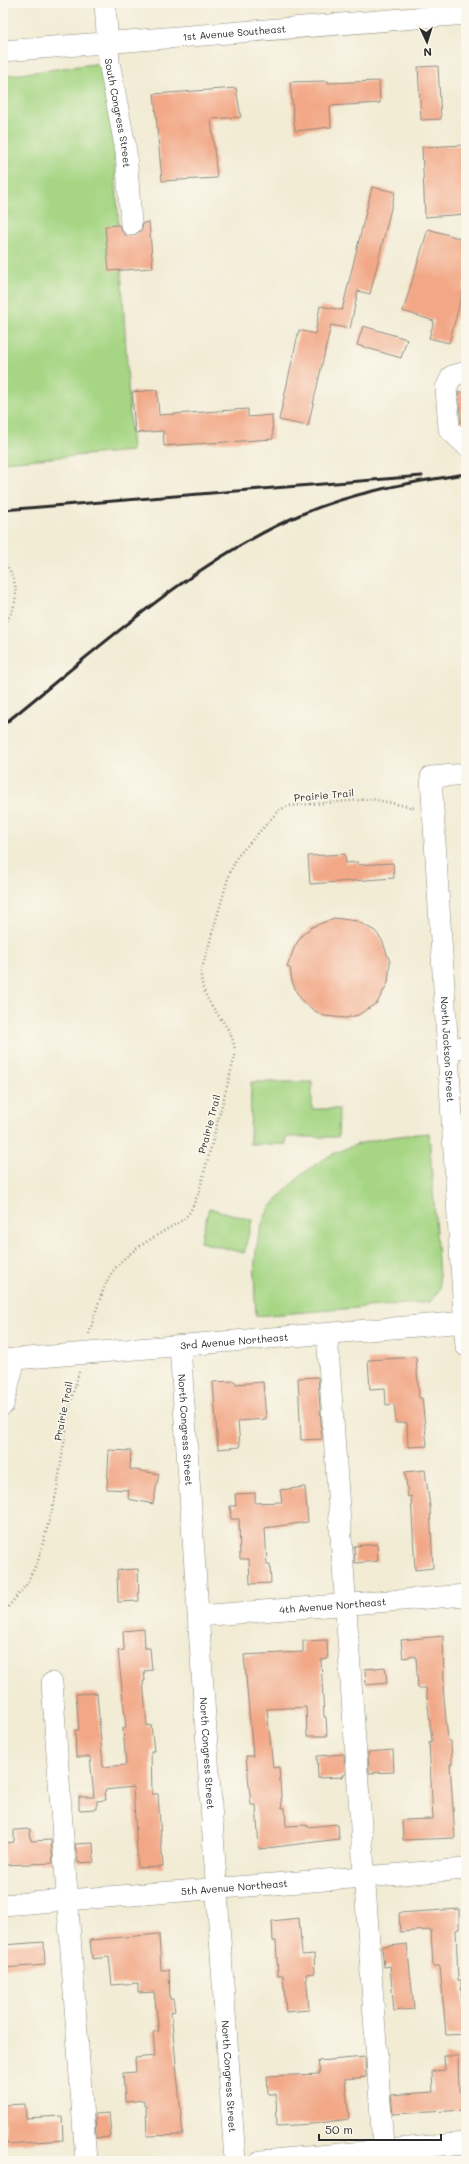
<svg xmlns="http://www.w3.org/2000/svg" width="469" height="2164" font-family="Mali,sans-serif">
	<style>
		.green { fill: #a6d684; stroke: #688058 }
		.building { fill: #f2a887 }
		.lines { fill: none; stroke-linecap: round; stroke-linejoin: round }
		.minor-casing { stroke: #8e8c80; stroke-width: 22 }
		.path { stroke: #8e8c80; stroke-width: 2.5; stroke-dasharray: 1 3; stroke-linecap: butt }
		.minor { stroke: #fff; stroke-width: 21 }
		.rail { stroke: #2b2b2b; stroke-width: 3 }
		.labels { text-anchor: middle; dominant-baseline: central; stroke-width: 3.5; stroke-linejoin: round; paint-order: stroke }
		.street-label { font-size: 10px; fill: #2b2b2b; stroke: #fbf7ec }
	</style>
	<rect width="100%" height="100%" fill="#fbf7ec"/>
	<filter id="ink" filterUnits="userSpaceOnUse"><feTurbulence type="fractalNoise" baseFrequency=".025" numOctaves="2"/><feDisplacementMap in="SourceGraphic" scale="8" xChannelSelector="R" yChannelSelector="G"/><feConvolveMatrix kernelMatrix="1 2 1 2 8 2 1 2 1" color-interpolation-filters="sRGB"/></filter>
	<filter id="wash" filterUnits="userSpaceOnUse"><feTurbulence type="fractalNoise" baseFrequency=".012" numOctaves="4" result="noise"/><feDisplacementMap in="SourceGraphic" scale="16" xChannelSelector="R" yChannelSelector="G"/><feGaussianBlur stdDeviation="0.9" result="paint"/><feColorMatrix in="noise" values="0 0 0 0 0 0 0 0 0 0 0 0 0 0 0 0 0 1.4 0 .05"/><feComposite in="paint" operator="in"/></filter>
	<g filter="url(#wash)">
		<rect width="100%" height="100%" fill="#f2ecd5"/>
		<g class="green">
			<polygon points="109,62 132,451 3,462 3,76"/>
			<polygon points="251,1082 312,1082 312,1109 339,1109 338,1137 286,1137 286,1144 250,1144"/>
			<path d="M429,1133L440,1289L430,1302L256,1316C254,1284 252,1252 263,1222C267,1209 277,1200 286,1190C329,1145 369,1138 429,1133Z"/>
			<polygon points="209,1208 252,1220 244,1253 200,1242"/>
		</g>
		<g id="blocks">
			<g class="building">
				<polygon points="438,66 441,119 421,120 418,67"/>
				<polygon points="328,81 328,83 379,81 380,103 330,106 331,127 295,131 290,82"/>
				<polygon points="236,88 241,117 211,119 217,178 162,181 154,94"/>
				<polygon points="466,145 466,214 425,217 422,147"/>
				<polygon points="372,187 395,192 370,294 358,291 350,329 331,325 308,426 279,420 299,330 315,334 320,306 342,310"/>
				<polygon points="149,222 153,268 109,271 105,226 119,225 121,230 125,235 132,236 142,230 143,223"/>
				<polygon points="428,229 466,240 466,280 449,343 429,338 434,321 403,311"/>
				<polygon points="363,326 407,339 401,358 357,345"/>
				<polygon points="157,390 159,415 248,409 248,417 272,415 273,439 164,446 163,431 135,433 132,392"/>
				<polygon points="458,392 466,392 466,425 461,423"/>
				<polygon points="345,854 346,863 358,862 358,865 393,863 394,878 310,884 308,856"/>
				<polygon points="334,918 357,921 375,931 382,940 390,962 388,983 377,1003 358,1015 346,1018 324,1016 315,1011 303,1002 297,993 292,981 290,968 287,967 295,946 302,935 312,927"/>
				<polygon points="416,1357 419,1398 422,1398 427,1446 408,1447 407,1423 396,1423 394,1404 386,1405 385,1388 370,1389 368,1360"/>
				<polygon points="318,1377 322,1439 301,1440 298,1378"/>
				<polygon points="235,1381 235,1384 263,1382 266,1419 238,1421 240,1447 218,1449 213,1382"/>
				<polygon points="109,1450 131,1451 130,1469 159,1474 153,1504 128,1499 129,1490 107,1489"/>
				<polygon points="425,1470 430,1507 433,1568 415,1570 411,1496 408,1497 405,1472"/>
				<polygon points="305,1487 308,1522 265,1528 267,1565 270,1565 271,1583 250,1584 249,1559 240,1559 239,1519 231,1519 230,1506 236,1506 235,1494 255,1493 255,1503 282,1502 280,1490"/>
				<polygon points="377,1544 378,1561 355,1563 354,1546"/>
				<polygon points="138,1569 139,1601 118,1602 117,1570"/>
				<polygon points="144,1629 145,1648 150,1648 152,1670 144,1671 145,1681 143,1681 147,1726 151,1725 154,1751 151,1751 152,1794 158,1794 163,1867 138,1868 133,1787 105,1790 106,1800 97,1801 97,1809 79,1810 79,1797 94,1797 90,1757 76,1757 75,1730 79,1730 76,1694 97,1693 103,1767 126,1765 123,1728 126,1728 118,1651 124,1650 123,1631"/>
				<polygon points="443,1636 444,1687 443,1687 448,1741 451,1741 452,1764 450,1764 455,1838 403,1840 402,1820 433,1819 429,1742 432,1741 426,1688 418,1688 416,1656 403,1658 401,1640"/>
				<polygon points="327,1640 328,1659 321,1660 324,1717 326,1717 327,1736 307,1736 306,1707 267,1709 273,1768 279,1767 282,1808 285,1808 286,1826 307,1825 307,1827 338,1824 339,1839 259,1849 256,1805 251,1805 246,1756 253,1756 244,1655 303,1652 303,1641"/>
				<polygon points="385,1667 387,1683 366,1685 365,1669"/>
				<polygon points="393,1750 394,1772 369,1773 368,1752"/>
				<polygon points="344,1754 345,1775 342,1775 342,1777 318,1778 317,1756"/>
				<polygon points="30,1829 31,1841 51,1840 53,1863 5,1865 4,1843 14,1842 14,1830"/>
				<polygon points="93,1843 94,1862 78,1863 75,1844"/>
				<polygon points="459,1909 459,1929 456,1930 458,1980 461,1980 463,2016 466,2016 466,2034 446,2035 440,1966 433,1966 431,1930 400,1932 399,1913"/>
				<polygon points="299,1918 302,1955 314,1954 315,1973 306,1974 309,2010 286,2012 283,1975 278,1975 276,1941 273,1941 272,1921"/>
				<polygon points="159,1934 161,1970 169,1970 170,1999 173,1999 175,2011 171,2012 183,2135 147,2136 146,2106 144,2106 144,2100 125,2102 123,2073 136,2072 135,2058 155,2056 153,2032 159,2031 154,1992 138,1993 138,1983 112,1985 109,1957 92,1959 90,1940"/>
				<polygon points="44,1942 45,1965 3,1968 3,1945"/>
				<polygon points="407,1944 414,2009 394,2011 390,1966 384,1967 382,1947"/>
				<polygon points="444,2056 458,2056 459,2091 466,2091 466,2110 393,2114 391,2095 433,2092 432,2071 445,2070"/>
				<polygon points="365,2057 366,2077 345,2079 349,2119 313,2124 277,2126 276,2094 268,2094 267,2076 320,2074 318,2061"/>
				<polygon points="25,2104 26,2118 62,2116 63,2140 6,2144 3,2105"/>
				<polygon points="109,2113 111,2137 96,2138 95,2114"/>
			</g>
		</g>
	</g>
	<g filter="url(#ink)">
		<use href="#blocks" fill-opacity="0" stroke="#8e8c80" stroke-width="1"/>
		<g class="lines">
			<defs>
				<g id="minor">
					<path id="s1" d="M105,3L109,62L126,151L131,224"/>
					<path id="s2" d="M3,51L466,14"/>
					<polyline points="466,372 452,376 446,388 449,429 466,445"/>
					<path id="s3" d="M466,774L431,777L466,1346"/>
					<polyline points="448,1049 466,1047"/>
					<polyline points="327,1334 384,2161"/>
					<path id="s4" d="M180,1346L235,2161"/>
					<path id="s5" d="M3,1360L466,1322"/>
					<polyline points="3,1405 15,1359"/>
					<path id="s6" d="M199,1616L466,1595"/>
					<polyline points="52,1683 86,2161"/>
					<path id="s7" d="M3,1905L466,1869"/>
					<polyline points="261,2161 466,2143"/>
				</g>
			</defs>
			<use href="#minor" class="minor-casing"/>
			<g class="path">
				<path d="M3,561C19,579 21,606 3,624"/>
				<path d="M89,1334C94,1318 102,1288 111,1274C125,1251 162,1233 184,1219L190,1212L199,1192L235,1056C236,1021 200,1009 201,972L229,875L237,857L279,810L288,806L372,799L415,808"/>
				<polyline points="3,1613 26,1585 38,1561 56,1495 70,1404 79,1372"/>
			</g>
			<use href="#minor" class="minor"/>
			<g class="rail">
				<polyline points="3,510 422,476"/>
				<path d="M3,725C94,652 194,560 302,514C354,492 411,482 466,474"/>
			</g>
		</g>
	</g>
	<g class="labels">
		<g class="street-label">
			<text stroke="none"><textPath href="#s2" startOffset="232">1st Avenue Southeast</textPath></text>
			<text stroke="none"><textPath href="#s1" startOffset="111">South Congress Street</textPath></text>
			<text transform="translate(324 795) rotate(-5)">Prairie Trail</text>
			<text stroke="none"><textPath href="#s3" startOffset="308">North Jackson Street</textPath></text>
			<text transform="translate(209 1124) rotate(-75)">Prairie Trail</text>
			<text stroke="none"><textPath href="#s5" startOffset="232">3rd Avenue Northeast</textPath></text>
			<text transform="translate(63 1411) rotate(-79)">Prairie Trail</text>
			<text stroke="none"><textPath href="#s4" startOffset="84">North Congress Street</textPath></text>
			<text stroke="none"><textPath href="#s6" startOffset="134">4th Avenue Northeast</textPath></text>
			<text stroke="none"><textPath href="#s4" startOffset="408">North Congress Street</textPath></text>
			<text stroke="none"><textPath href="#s7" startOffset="232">5th Avenue Northeast</textPath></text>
			<text stroke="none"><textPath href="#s4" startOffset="732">North Congress Street</textPath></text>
		</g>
	</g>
	<rect width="469" height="2164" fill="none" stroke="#fbf7ec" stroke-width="16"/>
	<g transform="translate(427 42) rotate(176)" stroke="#fbf7ec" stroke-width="3" paint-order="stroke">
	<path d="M0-3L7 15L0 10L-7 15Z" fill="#2b2b2b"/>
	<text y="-6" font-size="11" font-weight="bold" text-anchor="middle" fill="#2b2b2b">N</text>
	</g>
	<path d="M319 2134v6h122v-6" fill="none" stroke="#2b2b2b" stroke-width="2"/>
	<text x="325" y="2134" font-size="12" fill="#2b2b2b" stroke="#fbf7ec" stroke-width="3" paint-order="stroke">50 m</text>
</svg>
